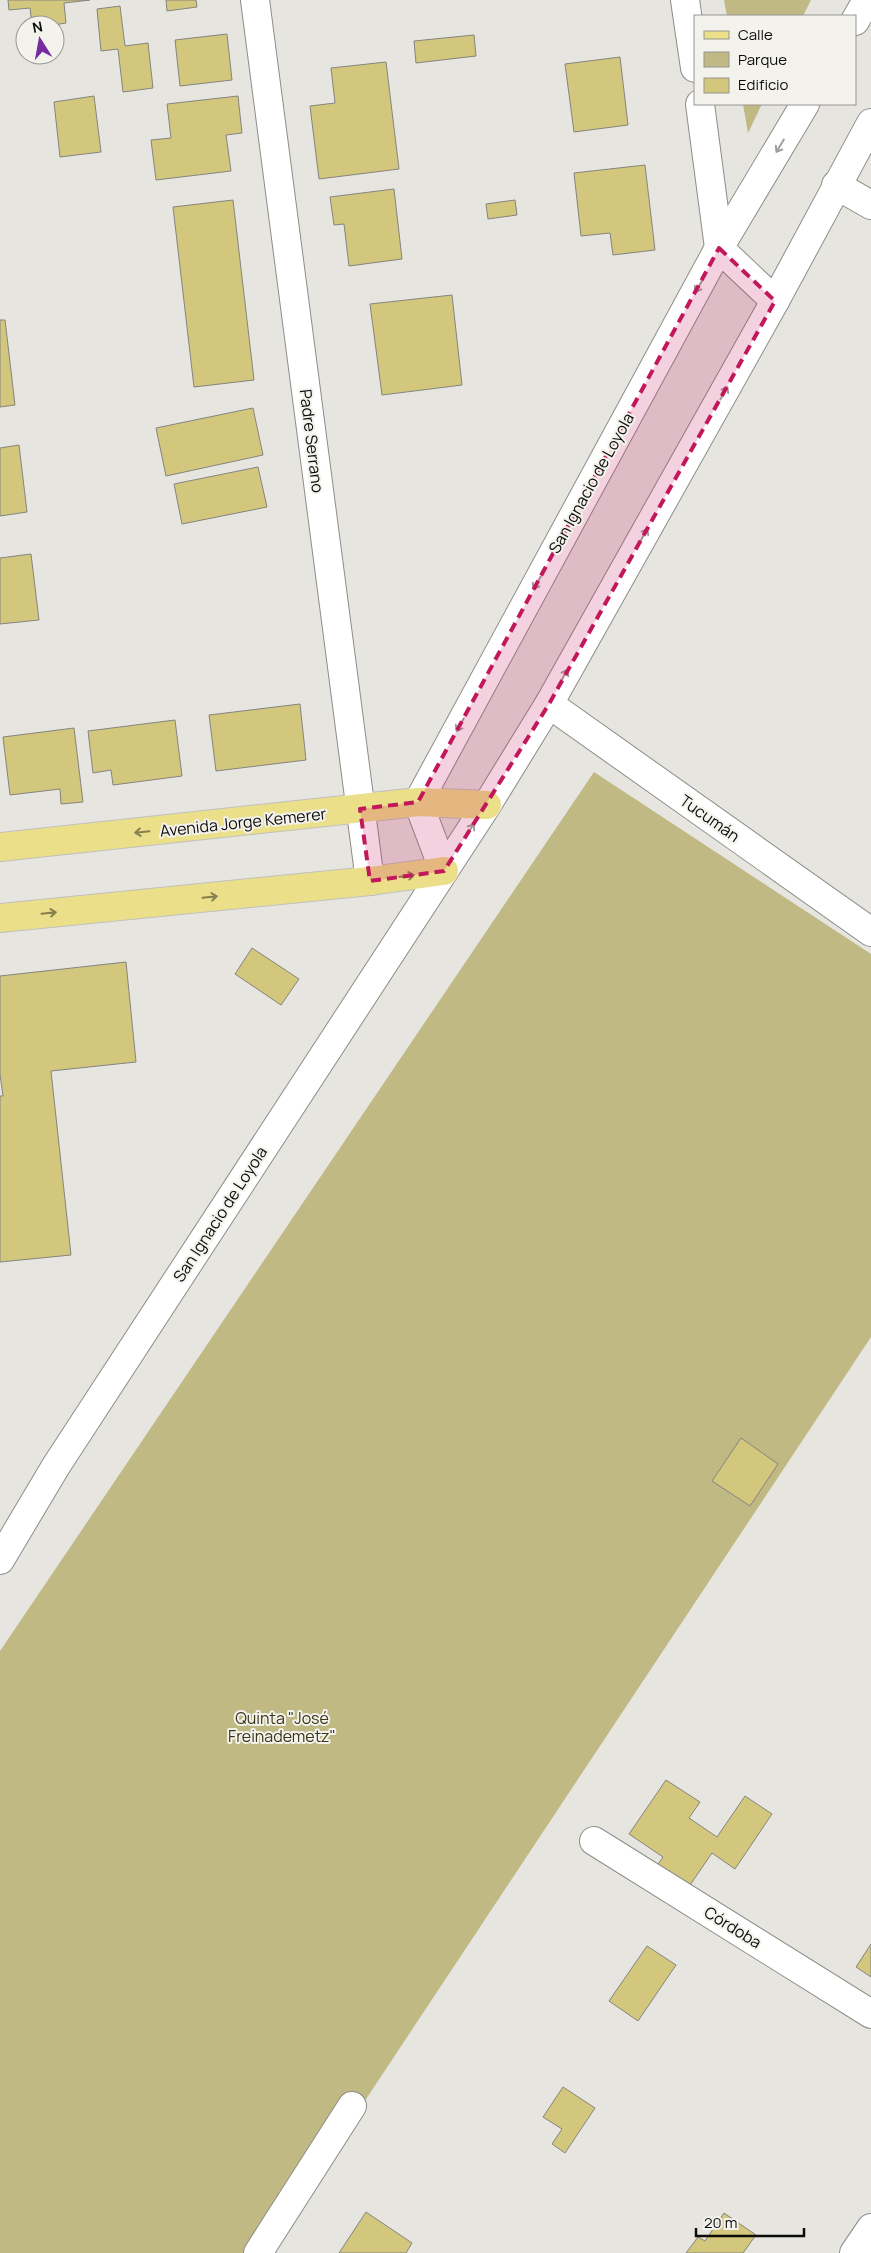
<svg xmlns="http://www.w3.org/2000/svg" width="871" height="2253" font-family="Manrope,sans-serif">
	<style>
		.green { fill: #c0b984 }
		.building { fill: #d2c77c; stroke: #85847f }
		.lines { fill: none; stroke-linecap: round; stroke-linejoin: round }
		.minor-casing { stroke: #8d8d88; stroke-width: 30 }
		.major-casing { stroke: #c0c0bf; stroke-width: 30 }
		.minor { stroke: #fff; stroke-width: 28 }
		.major { stroke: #ebdf89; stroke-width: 28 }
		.oneway { stroke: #9e9e9d }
		.oneway2 { stroke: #878050 }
		.marked { fill: #c2185b; fill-opacity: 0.2; stroke: #c2185b; stroke-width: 4; stroke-dasharray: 10 6; stroke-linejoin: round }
		.labels { text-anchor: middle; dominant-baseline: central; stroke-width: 4; stroke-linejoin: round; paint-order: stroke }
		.street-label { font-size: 16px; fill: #0c0c0a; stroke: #f3f2ed }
		.park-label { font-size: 16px; fill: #3a3514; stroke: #f3f2ed }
	</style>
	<rect width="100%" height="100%" fill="#e6e5e0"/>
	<g class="green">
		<polygon points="724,0 811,0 803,16 727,16"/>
		<polygon points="743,104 762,104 748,133"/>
		<polygon points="594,772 871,954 871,1337 264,2253 0,2253 0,1651"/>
	</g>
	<g class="building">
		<polygon points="8,0 90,0 64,3 66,23 54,25 32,25 30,8 9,10"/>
		<polygon points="166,0 196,0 197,7 167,11"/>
		<polygon points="120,6 125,46 148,43 153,88 123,92 118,49 101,51 97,9"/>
		<polygon points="227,34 232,80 180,86 175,40"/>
		<polygon points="474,35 476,56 416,63 414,41"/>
		<polygon points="620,57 628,125 574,132 565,64"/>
		<polygon points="386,62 399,169 319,179 310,106 335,103 331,68"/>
		<polygon points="94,96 101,152 60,157 54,102"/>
		<polygon points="238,96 242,133 226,135 231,171 156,180 151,140 171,138 167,104"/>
		<polygon points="645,165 655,250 613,255 610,233 581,236 574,173"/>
		<polygon points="394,189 402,259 349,266 344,224 334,225 330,197"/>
		<polygon points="233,200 254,380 194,387 173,207"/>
		<polygon points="515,200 517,215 488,219 486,204"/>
		<polygon points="452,295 462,385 382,395 370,304"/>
		<polygon points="0,320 5,320 15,405 0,407"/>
		<polygon points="253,408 263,455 166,476 156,428"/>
		<polygon points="19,445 27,512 0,516 0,448"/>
		<polygon points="258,467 267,507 182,524 174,484"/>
		<polygon points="31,554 39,620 0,624 0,558"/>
		<polygon points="300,704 306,760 216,771 209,715"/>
		<polygon points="175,720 182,776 113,785 111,770 93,773 88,731"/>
		<polygon points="74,728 83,802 61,804 60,789 10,795 3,737"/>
		<polygon points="252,948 299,979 281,1005 235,974"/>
		<polygon points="126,962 136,1062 51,1071 71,1255 0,1262 0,1096 3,1096 0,1074 0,976"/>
		<polygon points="741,1438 778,1464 750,1506 712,1481"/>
		<polygon points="666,1780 700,1802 689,1818 717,1837 745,1796 772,1814 735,1869 712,1853 688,1888 656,1867 663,1857 629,1834"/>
		<polygon points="871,1944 871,1977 856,1967"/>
		<polygon points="647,1946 676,1965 638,2021 609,2001"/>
		<polygon points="563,2087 595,2108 565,2153 552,2144 562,2129 543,2117"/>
		<polygon points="366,2212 412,2243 406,2253 339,2253"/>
		<polygon points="724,2213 756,2235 743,2253 686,2253 698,2237 705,2241"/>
	</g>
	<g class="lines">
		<defs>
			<g id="minor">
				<polyline points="255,0 370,881"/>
				<polyline points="685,0 695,68"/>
				<polyline points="855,21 867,0"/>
				<polyline points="700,104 719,248 775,301"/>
				<polyline points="836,185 871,205"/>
				<polyline points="549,704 871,932"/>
				<polyline points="444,871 418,802 719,248 805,104"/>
				<polyline points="0,1560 56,1466 487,805 549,704 775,301 871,123"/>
				<polyline points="594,1841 871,2014"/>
				<polyline points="258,2253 352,2106"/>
				<polyline points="854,2253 871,2228"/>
			</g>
			<g id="major">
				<polyline points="0,847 418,802 487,805"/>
				<polyline points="0,918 370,881 444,871"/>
			</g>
		</defs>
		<use href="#minor" class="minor-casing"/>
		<use href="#major" class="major-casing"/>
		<use href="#minor" class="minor"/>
		<use href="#major" class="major"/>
	</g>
	<defs><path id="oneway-shaft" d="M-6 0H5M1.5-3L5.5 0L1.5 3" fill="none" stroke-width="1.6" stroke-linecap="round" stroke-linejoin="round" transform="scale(1.25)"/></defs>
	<g class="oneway">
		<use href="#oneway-shaft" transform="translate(780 146) rotate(121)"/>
		<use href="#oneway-shaft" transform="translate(699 286) rotate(119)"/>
		<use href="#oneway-shaft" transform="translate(724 393) rotate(-61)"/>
		<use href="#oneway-shaft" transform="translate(644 535) rotate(-61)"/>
		<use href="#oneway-shaft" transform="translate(537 583) rotate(119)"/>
		<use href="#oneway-shaft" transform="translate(564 676) rotate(-61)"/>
		<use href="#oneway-shaft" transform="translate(460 725) rotate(119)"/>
		<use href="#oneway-shaft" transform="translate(470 830) rotate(-57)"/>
	</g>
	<g class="oneway2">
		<use href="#oneway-shaft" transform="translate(142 832) rotate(174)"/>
		<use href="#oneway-shaft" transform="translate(407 876) rotate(-8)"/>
		<use href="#oneway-shaft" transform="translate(210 897) rotate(-6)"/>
		<use href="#oneway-shaft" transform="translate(49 913) rotate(-6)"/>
	</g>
	<path class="marked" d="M719,248L775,301L549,704L444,871L370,881L360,809L418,802Z"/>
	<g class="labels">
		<g class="street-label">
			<text transform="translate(312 441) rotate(83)">Padre Serrano</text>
			<text transform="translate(591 483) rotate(-61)">San Ignacio de Loyola</text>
			<text transform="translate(710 818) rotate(35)">Tucumán</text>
			<text transform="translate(243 822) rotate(-6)">Avenida Jorge Kemerer</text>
			<text transform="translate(220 1214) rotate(-57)">San Ignacio de Loyola</text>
			<text transform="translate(733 1927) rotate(32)">Córdoba</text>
		</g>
		<g class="park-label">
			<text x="282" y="1718">Quinta "José<tspan x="282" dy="18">Freinademetz"</tspan></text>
		</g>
	</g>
	<rect x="694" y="15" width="162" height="90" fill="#f3f2ed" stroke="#979692"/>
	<rect x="704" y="31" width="25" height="8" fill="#ebdf89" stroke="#979692"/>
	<text x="738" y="40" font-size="15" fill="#0c0c0a">Calle</text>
	<rect x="704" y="52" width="25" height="15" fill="#c0b984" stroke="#979692"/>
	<text x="738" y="65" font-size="15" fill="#0c0c0a">Parque</text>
	<rect x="704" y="78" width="25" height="15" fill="#d2c77c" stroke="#979692"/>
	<text x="738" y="90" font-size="15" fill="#0c0c0a">Edificio</text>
	<g transform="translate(40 40) rotate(349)"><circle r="24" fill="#f3f2ed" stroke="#979692"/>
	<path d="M0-4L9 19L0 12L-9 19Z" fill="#762b9e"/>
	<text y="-8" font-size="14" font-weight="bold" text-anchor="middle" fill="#0c0c0a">N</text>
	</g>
	<path d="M696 2228v8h108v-8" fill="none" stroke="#0c0c0a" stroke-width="2.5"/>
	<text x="704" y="2228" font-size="15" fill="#0c0c0a" stroke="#f3f2ed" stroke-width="4" paint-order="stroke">20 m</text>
</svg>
